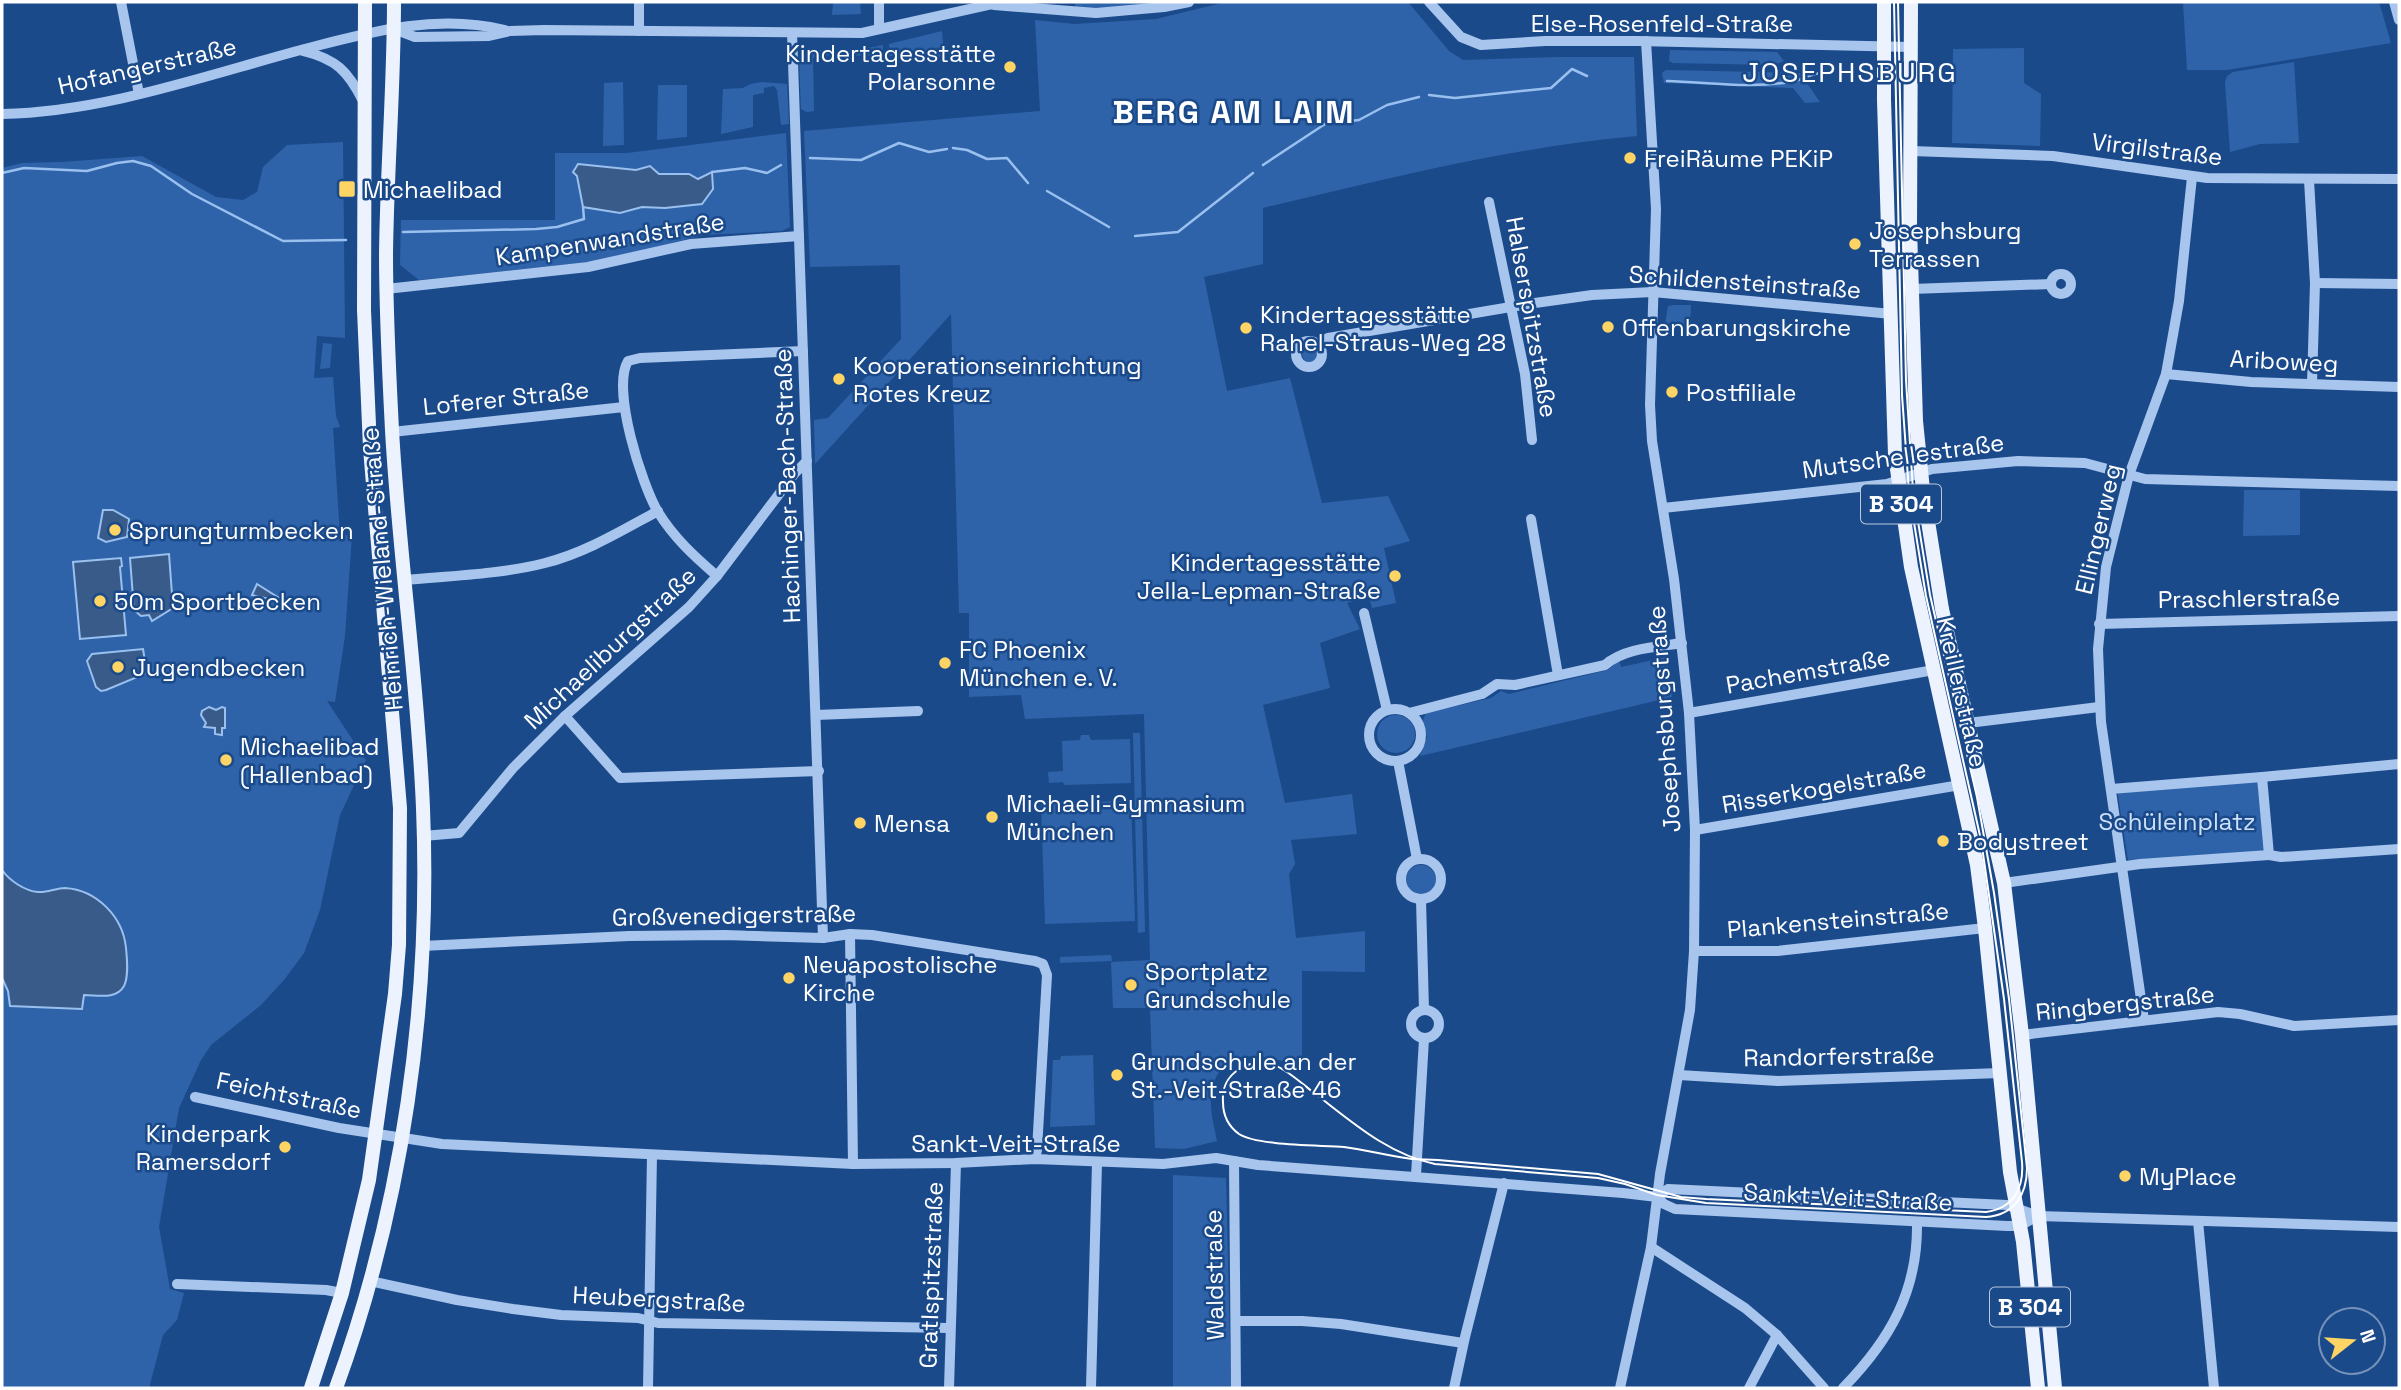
<svg xmlns="http://www.w3.org/2000/svg" width="2401" height="1390" font-family="'Space Grotesk',sans-serif">
	<style>
		.green { fill: #2f63a9 }
		.water { fill: #385b8a; stroke: #9ac0ef; stroke-width: 2 }
		.lines { fill: none; stroke-linecap: round; stroke-linejoin: round }
		.stream { stroke: #9ac0ef; stroke-width: 2.5 }
		.minor { stroke: #a7c5ed; stroke-width: 10 }
		.major { stroke: #ecf3ff; stroke-width: 14 }
		.tram { stroke: #fff; stroke-width: 2 }
		.poi-dot { fill: #fed464; stroke: #1b4a8b; stroke-width: 2.5 }
		.labels { text-anchor: middle; dominant-baseline: central; stroke-width: 5; stroke-linejoin: round; paint-order: stroke }
		.shield { fill: #1b4a8b; stroke: #bbc9dc; stroke-width: 2 }
		.shield-label { font-size: 23px; font-weight: bold; fill: #fff }
		.street-label { font-size: 24px; fill: #fff; stroke: #1b4a8b }
		.poi-label { font-size: 24px; fill: #fff; stroke: #1b4a8b; text-anchor: start }
		.park-label { font-size: 24px; fill: #cce0f9; stroke: #1b4a8b }
		.quarter-label { font-size: 28px; letter-spacing: 2px; fill: #fff; stroke: #1b4a8b }
		.district-label { font-size: 32px; font-weight: bold; letter-spacing: 2px; fill: #fff; stroke: #1b4a8b }
	</style>
	<rect width="100%" height="100%" fill="#1b4a8b"/>
	<g class="green">
		<polygon points="833,2 860,2 861,14 832,15"/>
		<polygon points="1075,2 1159,2 1160,4 1085,9 1075,8"/>
		<path d="M1226,2H1408L1449,51L1463,60L1560,57H1634L1637,136C1511,147 1386,179 1263,208V264L1204,277L1227,391L1290,378L1322,503L1388,496L1410,541L1384,548L1396,603L1372,608L1369,597L1347,603L1360,629L1320,643L1330,688L1263,705L1285,803L1352,794L1357,834L1291,840L1295,864L1289,874L1296,938L1365,931V972L1302,971V1068C1267,1054 1217,1042 1211,1097C1210,1111 1214,1126 1217,1141L1184,1149L1155,1148L1150,1008H1113L1111,962L1150,960L1144,714L1025,719L1021,695L969,697V613H959L951,314L815,464L814,420L828,418L901,339L900,265L810,267L804,131L1040,111L1035,20L1075,24L1156,19Z"/>
		<polygon points="2183,2 2379,2 2391,43 2227,70 2187,70"/>
		<polygon points="942,31 944,57 889,56 889,44"/>
		<polygon points="883,45 883,55 840,56 839,49 857,50"/>
		<polygon points="2024,48 2024,83 2041,94 2040,146 1952,143 1953,49"/>
		<polygon points="803,50 831,50 831,55 813,58 814,111 807,112 801,109 799,58"/>
		<polygon points="1670,50 1777,52 1784,61 1774,65 1673,63 1669,61"/>
		<polygon points="2294,62 2299,143 2260,144 2230,152 2225,82 2227,76 2233,72"/>
		<polygon points="1666,70 1800,73 1820,102 1805,103 1793,88 1664,83 1662,73"/>
		<polygon points="623,82 624,145 603,146 604,83"/>
		<polygon points="761,82 787,84 789,124 781,125 777,90 774,86 764,88 764,93 753,95 753,127 721,134 723,89 743,88 751,84"/>
		<polygon points="658,85 687,85 687,137 657,140"/>
		<polygon points="786,133 790,227 782,231 704,235 599,261 419,280 400,265 401,220 555,220 555,153 627,153"/>
		<polygon points="343,142 345,338 317,336 314,378 333,377 336,416 340,427 333,428 340,535 352,535 345,636 335,702 327,701 366,760 340,815 320,910 304,953 284,980 261,1005 211,1045 201,1060 179,1108 159,1227 170,1289 184,1293 177,1320 163,1335 149,1388 2,1388 2,168 22,163 62,162 142,156 216,197 243,200 257,192 263,167 287,145"/>
		<polygon points="1674,305 1691,305 1690,325 1665,324 1668,306"/>
		<polygon points="323,343 332,344 330,368 320,369"/>
		<circle cx="1310" cy="354" r="8"/>
		<polygon points="2244,490 2300,490 2300,535 2243,536"/>
		<polygon points="1667,657 1672,697 1420,756 1427,737 1423,720 1426,713 1491,698 1501,691 1509,694 1608,670 1619,659 1621,667"/>
		<circle cx="1396" cy="734" r="19"/>
		<polygon points="1133,733 1140,733 1145,932 1138,933"/>
		<polygon points="1081,735 1089,735 1091,740 1130,739 1131,783 1064,785 1063,782 1049,783 1048,772 1063,771 1062,741 1080,740"/>
		<polygon points="2263,779 2268,851 2128,860 2117,789"/>
		<polygon points="1131,801 1135,921 1045,924 1041,803"/>
		<circle cx="1421" cy="880" r="15"/>
		<polygon points="1111,955 1112,961 1060,963 1060,957"/>
		<polygon points="1093,1055 1095,1125 1050,1127 1053,1060 1060,1060 1061,1056"/>
		<polygon points="1173,1175 1226,1178 1231,1388 1173,1388"/>
	</g>
	<g class="water">
		<polygon points="578,164 636,170 650,166 659,174 689,174 698,179 712,172 713,189 702,204 665,208 642,207 620,213 583,207 577,176 573,172"/>
		<polygon points="103,510 113,510 129,519 127,537 106,542 98,538"/>
		<polygon points="169,554 173,608 152,621 149,615 141,616 134,610 130,558"/>
		<polygon points="121,558 122,566 120,567 126,635 80,639 73,562"/>
		<polygon points="257,584 279,598 278,601 252,595"/>
		<polygon points="143,649 147,673 106,690 101,691 96,687 87,661 92,654"/>
		<polygon points="209,707 216,710 222,707 225,708 225,728 222,728 222,735 215,734 215,728 204,727 206,723 201,715 202,711"/>
		<path d="M2,870C10,881 25,891 38,892C47,893 56,888 65,888C97,890 123,917 126,948C127,959 129,976 124,986C116,1000 98,995 84,995L82,1009L10,1006L8,991L2,978Z"/>
	</g>
	<g class="lines">
		<g class="stream">
			<path d="M1667,81C1707,82 1750,89 1789,82C1801,81 1809,74 1821,73"/>
			<polyline points="1429,95 1455,98 1551,88 1572,69 1587,76"/>
			<polyline points="953,148 967,150 987,159 1007,158 1028,183"/>
			<polyline points="810,158 861,160 899,143 929,152 947,149"/>
			<polyline points="1263,165 1325,124 1359,120 1387,105 1419,97"/>
			<polyline points="712,172 745,168 767,173 781,165"/>
			<polyline points="2,173 24,168 87,171 117,163 133,161 151,166 192,194 283,241 346,240"/>
			<polyline points="1047,191 1109,227"/>
			<polyline points="403,232 536,229 557,227 584,219 583,207"/>
			<polyline points="1135,236 1178,232 1253,173"/>
		</g>
		<g class="minor">
			<polyline points="121,2 139,94"/>
			<polyline points="639,2 639,31"/>
			<polyline points="879,2 879,29"/>
			<polyline points="1429,2 1461,37 1481,45 1545,41 1637,41 1911,47"/>
			<polyline points="2394,2 2399,20"/>
			<polyline points="994,5 1096,13 1164,7 1189,2"/>
			<polyline points="394,29 415,37 489,36 510,31 544,30 862,33 1001,2"/>
			<polyline points="792,33 823,938"/>
			<path d="M303,51C336,59 348,71 363,101"/>
			<path d="M2,114C102,112 201,77 297,51C367,33 433,13 505,30"/>
			<polyline points="1911,151 2053,156 2207,178 2399,179"/>
			<polyline points="2309,180 2315,283 2312,383"/>
			<polyline points="1489,202 1525,374 1532,440"/>
			<circle cx="2061" cy="284" r="10"/>
			<polyline points="2315,283 2399,284"/>
			<polyline points="386,289 588,267 691,244 799,236"/>
			<polyline points="1912,289 2051,284"/>
			<circle cx="1309" cy="354" r="13"/>
			<polyline points="1317,344 1328,338 1528,304 1592,295 1653,292 1892,314"/>
			<polyline points="2166,374 2251,382 2399,387"/>
			<polyline points="392,432 624,407"/>
			<polyline points="1663,508 1887,484 1932,469 2018,461 2085,463 2145,479 2399,486"/>
			<polyline points="1531,519 1558,675"/>
			<path d="M717,576C695,557 674,538 658,512C642,485 611,389 628,361L640,358L803,351"/>
			<path d="M405,580C448,576 503,574 545,563C585,553 621,531 658,511"/>
			<polyline points="1364,613 1387,710"/>
			<polyline points="2099,624 2399,616"/>
			<circle cx="1395" cy="735" r="26"/>
			<path d="M1409,713L1482,694L1497,684L1515,685L1605,665C1624,648 1657,647 1682,643"/>
			<polyline points="1689,713 1934,670"/>
			<polyline points="816,715 918,711"/>
			<polyline points="565,716 620,778 819,771"/>
			<polyline points="1968,723 2099,707"/>
			<polyline points="1398,761 1417,859"/>
			<polyline points="2262,777 2399,764"/>
			<polyline points="1695,830 1960,785"/>
			<polyline points="423,836 459,833 513,768 565,716 689,607 717,576 795,473 807,461"/>
			<polyline points="2269,855 2281,857 2399,849"/>
			<circle cx="1421" cy="879" r="20"/>
			<polyline points="2004,883 2140,864 2269,855 2262,777 2111,789"/>
			<polyline points="1421,900 1424,1010"/>
			<polyline points="850,934 853,1164"/>
			<polyline points="422,946 629,936 725,935 823,938 850,934 872,935 1035,961 1043,964 1047,975 1037,1150 1035,1159"/>
			<polyline points="1694,951 1777,951 1985,928"/>
			<circle cx="1425" cy="1024" r="14"/>
			<polyline points="2144,1020 2101,722 2098,649 2106,567 2129,475 2166,374 2179,301 2192,177"/>
			<polyline points="2022,1035 2218,1012 2240,1014 2294,1026 2399,1020"/>
			<polyline points="1679,1075 1778,1081 2000,1073"/>
			<polyline points="195,1097 339,1128 442,1144 853,1164 956,1163 1035,1159 1163,1164 1216,1158 1258,1165 1623,1193 1657,1197 1664,1204 1675,1209 1695,1210 2007,1226 2019,1226 2038,1216"/>
			<polyline points="1234,1161 1236,1388"/>
			<polyline points="1416,1175 1424,1039"/>
			<polyline points="1657,1197 1668,1189 2007,1205 2038,1216 2399,1227"/>
			<polyline points="2198,1221 2214,1388"/>
			<polyline points="1651,1247 1745,1308 1777,1335 1824,1388"/>
			<polyline points="370,1281 457,1300 513,1309 561,1315 638,1318 658,1323 949,1328"/>
			<polyline points="177,1284 326,1290 342,1293"/>
			<polyline points="1236,1321 1302,1321 1341,1324 1463,1343"/>
			<polyline points="648,1388 652,1155"/>
			<polyline points="949,1388 956,1163"/>
			<polyline points="1091,1388 1097,1163"/>
			<polyline points="1454,1388 1465,1337 1504,1183"/>
			<polyline points="1620,1388 1651,1247 1660,1174 1690,1010 1694,951 1695,830 1689,713 1674,579 1652,441 1650,405 1656,209 1646,41"/>
			<polyline points="1749,1388 1777,1335"/>
			<path d="M1843,1388C1890,1340 1918,1291 1917,1223"/>
		</g>
		<g class="major">
			<polyline points="1884,2 1884,100 1895,455 1911,567 1977,865 1985,928 2010,1172 2023,1242 2038,1388"/>
			<polyline points="1911,2 1910,228 1916,421 1923,490 1942,609 2004,883 2022,1035 2055,1388"/>
			<polyline points="311,1388 342,1293 369,1180 395,994 399,945 400,808 370,448 364,310 365,2"/>
			<path d="M336,1388C403,1205 431,1003 423,808C418,682 399,556 392,430C389,372 386,313 386,254C387,170 394,86 394,2"/>
		</g>
		<path class="tram" d="M1894,2L1902,395L1909,492L1926,596L1981,840L2004,999L2022,1162C2024,1188 2014,1208 1986,1212L1706,1199L1681,1197L1598,1174L1438,1160L1412,1159C1389,1156 1367,1150 1344,1147C1320,1145 1258,1146 1239,1134C1228,1126 1223,1115 1223,1102C1222,1089 1227,1077 1238,1070C1246,1064 1258,1061 1268,1063C1284,1067 1300,1082 1313,1092C1351,1121 1387,1154 1435,1164L1598,1178L1625,1184L1657,1195L1706,1203L1986,1217C2014,1215 2027,1195 2027,1168L2009,999L1994,893L1977,797L1930,595L1913,491L1906,380L1898,2"/>
	</g>
	<g class="poi-dot">
		<circle cx="1010" cy="67" r="7"/>
		<circle cx="1630" cy="158" r="7"/>
		<rect x="338" y="180" width="18" height="18" rx="3.5"/>
		<circle cx="1855" cy="244" r="7"/>
		<circle cx="1608" cy="327" r="7"/>
		<circle cx="1246" cy="328" r="7"/>
		<circle cx="839" cy="379" r="7"/>
		<circle cx="1672" cy="392" r="7"/>
		<circle cx="115" cy="530" r="7"/>
		<circle cx="1395" cy="576" r="7"/>
		<circle cx="100" cy="601" r="7"/>
		<circle cx="945" cy="663" r="7"/>
		<circle cx="118" cy="667" r="7"/>
		<circle cx="226" cy="760" r="7"/>
		<circle cx="992" cy="817" r="7"/>
		<circle cx="860" cy="823" r="7"/>
		<circle cx="1943" cy="841" r="7"/>
		<circle cx="789" cy="978" r="7"/>
		<circle cx="1131" cy="985" r="7"/>
		<circle cx="1117" cy="1075" r="7"/>
		<circle cx="285" cy="1147" r="7"/>
		<circle cx="2125" cy="1176" r="7"/>
	</g>
	<g class="labels">
		<g class="shield">
			<rect x="1861" y="484.5" width="80" height="39" rx="5"/>
			<rect x="1990" y="1287.5" width="80" height="39" rx="5"/>
		</g>
		<g class="shield-label">
			<text x="1901" y="504">B 304</text>
			<text x="2030" y="1307">B 304</text>
		</g>
		<g class="street-label">
			<text x="1662" y="23">Else-Rosenfeld-Straße</text>
			<text transform="translate(147 66) rotate(-13)">Hofangerstraße</text>
			<text transform="translate(2157 149) rotate(7)">Virgilstraße</text>
			<text transform="translate(610 239) rotate(-9)">Kampenwandstraße</text>
			<text transform="translate(1745 282) rotate(4)">Schildensteinstraße</text>
			<text transform="translate(1532 317) rotate(80)">Halserspitzstraße</text>
			<text transform="translate(2284 361) rotate(3)">Ariboweg</text>
			<text transform="translate(506 398) rotate(-6)">Loferer Straße</text>
			<text transform="translate(1903 456) rotate(-8)">Mutschellestraße</text>
			<text transform="translate(787 486) rotate(-92)">Hachinger-Bach-Straße</text>
			<text transform="translate(2098 529) rotate(-77)">Ellingerweg</text>
			<text transform="translate(382 569) rotate(-95)">Heinrich-Wieland-Straße</text>
			<text transform="translate(2249 598) rotate(-1)">Praschlerstraße</text>
			<text transform="translate(610 648) rotate(-43)">Michaeliburgstraße</text>
			<text transform="translate(1808 671) rotate(-10)">Pachemstraße</text>
			<text transform="translate(1962 692) rotate(77)">Kreillerstraße</text>
			<text transform="translate(1664 719) rotate(-94)">Josephsburgstraße</text>
			<text transform="translate(1824 787) rotate(-10)">Risserkogelstraße</text>
			<text transform="translate(734 915) rotate(-1)">Großvenedigerstraße</text>
			<text transform="translate(1838 920) rotate(-5)">Plankensteinstraße</text>
			<text transform="translate(2125 1003) rotate(-6)">Ringbergstraße</text>
			<text transform="translate(1839 1056) rotate(-1)">Randorferstraße</text>
			<text transform="translate(289 1095) rotate(12)">Feichtstraße</text>
			<text x="1016" y="1143">Sankt-Veit-Straße</text>
			<text transform="translate(1848 1197) rotate(3)">Sankt-Veit-Straße</text>
			<text transform="translate(931 1275) rotate(-88)">Gratlspitzstraße</text>
			<text transform="translate(1214 1275) rotate(-91)">Waldstraße</text>
			<text transform="translate(659 1299) rotate(3)">Heubergstraße</text>
		</g>
		<g class="poi-label">
			<text x="996" y="53" text-anchor="end">Kindertagesstätte<tspan x="996" dy="28">Polarsonne</tspan></text>
			<text x="1644" y="158">FreiRäume PEKiP</text>
			<text x="363" y="189">Michaelibad</text>
			<text x="1869" y="230">Josephsburg<tspan x="1869" dy="28">Terrassen</tspan></text>
			<text x="1260" y="314">Kindertagesstätte<tspan x="1260" dy="28">Rahel-Straus-Weg 28</tspan></text>
			<text x="1622" y="327">Offenbarungskirche</text>
			<text x="853" y="365">Kooperationseinrichtung<tspan x="853" dy="28">Rotes Kreuz</tspan></text>
			<text x="1686" y="392">Postfiliale</text>
			<text x="129" y="530">Sprungturmbecken</text>
			<text x="1381" y="562" text-anchor="end">Kindertagesstätte<tspan x="1381" dy="28">Jella-Lepman-Straße</tspan></text>
			<text x="114" y="601">50m Sportbecken</text>
			<text x="959" y="649">FC Phoenix<tspan x="959" dy="28">München e. V.</tspan></text>
			<text x="132" y="667">Jugendbecken</text>
			<text x="240" y="746">Michaelibad<tspan x="240" dy="28">(Hallenbad)</tspan></text>
			<text x="1006" y="803">Michaeli-Gymnasium<tspan x="1006" dy="28">München</tspan></text>
			<text x="874" y="823">Mensa</text>
			<text x="1957" y="841">Bodystreet</text>
			<text x="803" y="964">Neuapostolische<tspan x="803" dy="28">Kirche</tspan></text>
			<text x="1145" y="971">Sportplatz<tspan x="1145" dy="28">Grundschule</tspan></text>
			<text x="1131" y="1061">Grundschule an der<tspan x="1131" dy="28">St.-Veit-Straße 46</tspan></text>
			<text x="271" y="1133" text-anchor="end">Kinderpark<tspan x="271" dy="28">Ramersdorf</tspan></text>
			<text x="2139" y="1176">MyPlace</text>
		</g>
		<g class="park-label">
			<text x="2177" y="821">Schüleinplatz</text>
		</g>
		<g class="quarter-label">
			<text x="1850" y="72">JOSEPHSBURG</text>
		</g>
		<g class="district-label">
			<text x="1234" y="112">BERG AM LAIM</text>
		</g>
	</g>
	<rect width="2401" height="1390" fill="none" stroke="#ffffff" stroke-width="7"/>
	<g transform="translate(2352 1341) rotate(73)"><circle r="33" fill="#1b4a8b" stroke="#7692b9" stroke-width="2"/>
	<path d="M0-5L12 26L0 18L-12 26Z" fill="#fed464"/>
	<text y="-10" font-size="19" font-weight="bold" text-anchor="middle" fill="#ffffff">N</text>
	</g>
</svg>
